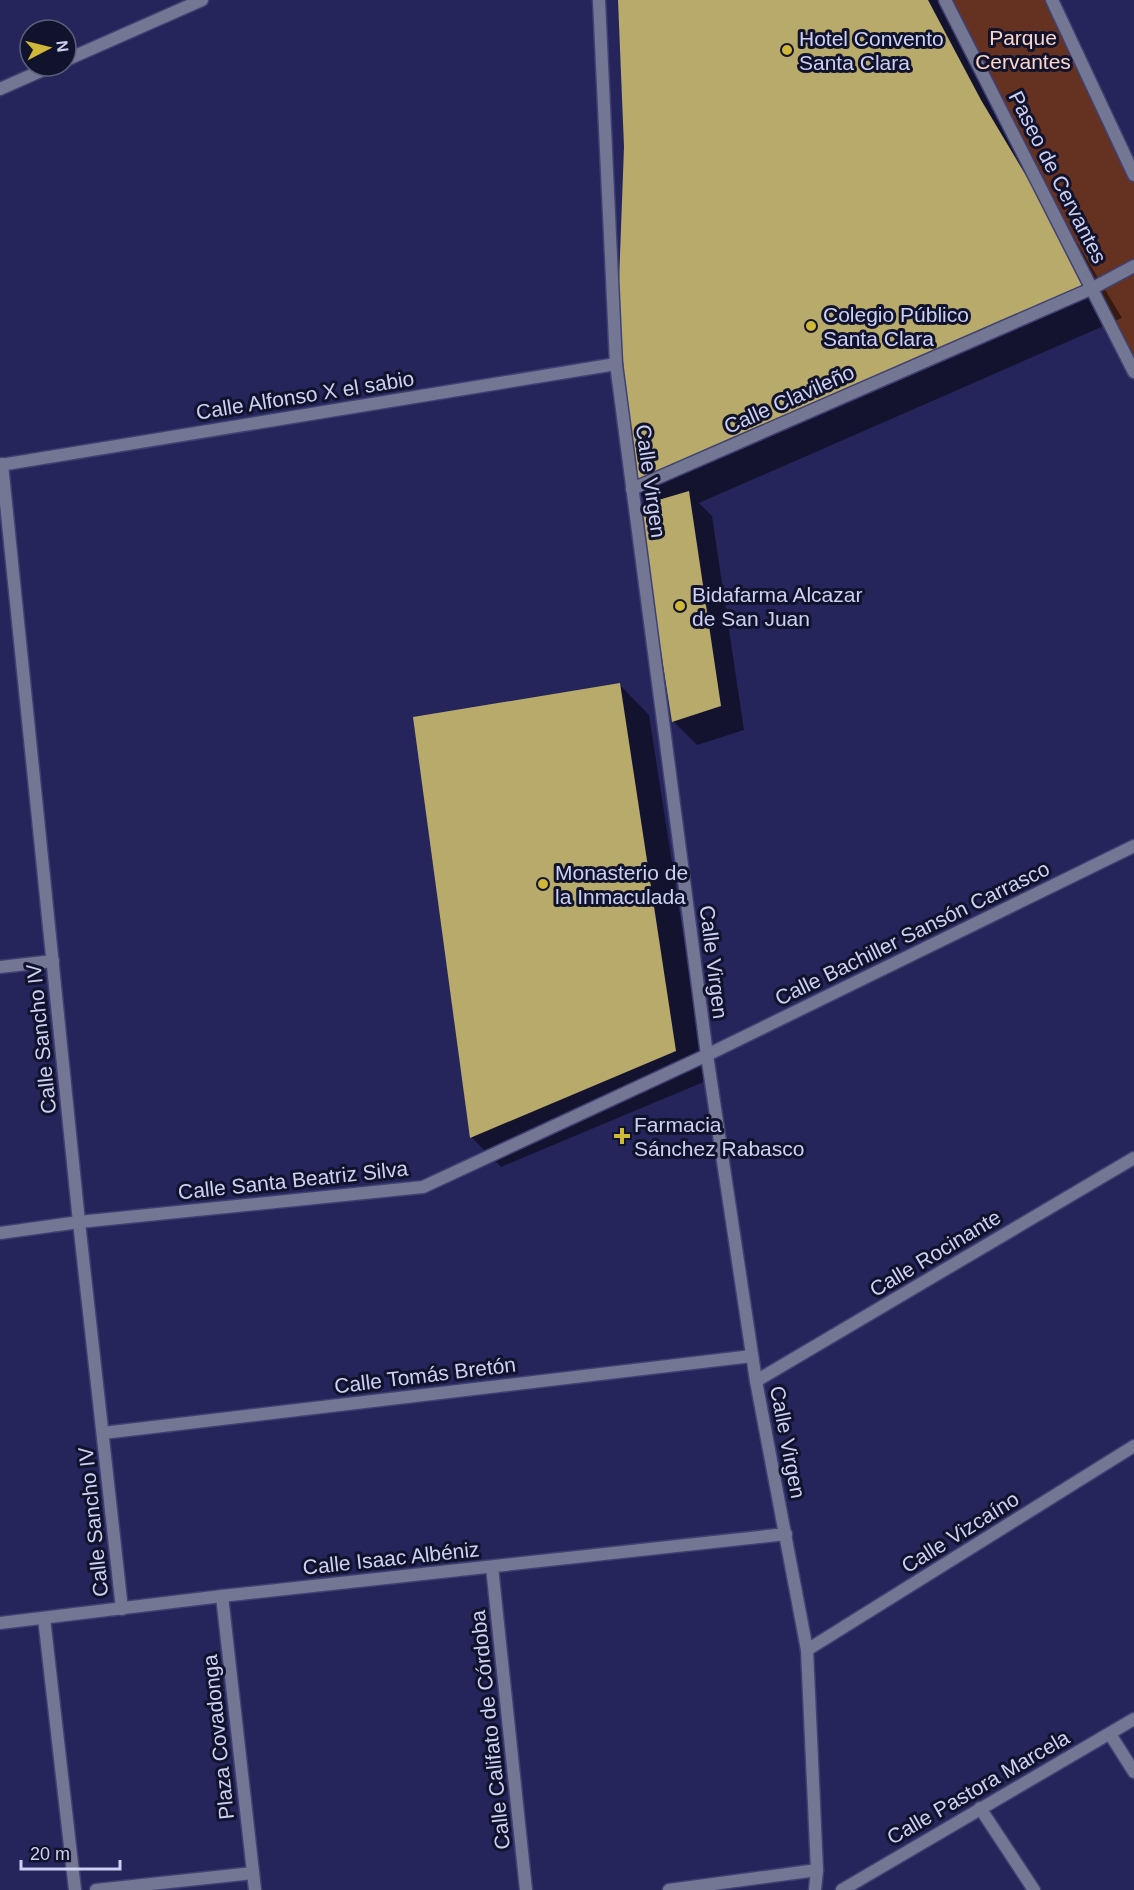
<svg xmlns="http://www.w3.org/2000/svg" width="1134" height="1890" font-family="Helvetica,sans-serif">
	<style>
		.green { fill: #653222 }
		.shadow { fill: #0007 }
		.building { fill: #b7aa6a }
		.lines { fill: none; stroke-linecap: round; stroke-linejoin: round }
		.minor-casing { stroke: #404173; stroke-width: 15 }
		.minor { stroke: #737793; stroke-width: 12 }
		.poi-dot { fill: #cfb837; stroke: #11122b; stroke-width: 2 }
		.labels { text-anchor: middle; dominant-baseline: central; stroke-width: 6; stroke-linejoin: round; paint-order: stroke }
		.park-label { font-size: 21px; fill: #fcd5c9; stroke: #11122b }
		.poi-label { font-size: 21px; fill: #ccd1f3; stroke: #11122b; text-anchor: start }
		.street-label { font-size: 21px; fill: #ccd1f3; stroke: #11122b }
	</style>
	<rect width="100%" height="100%" fill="#25255b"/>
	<polygon class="green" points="945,0 1052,0 1134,175 1134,372"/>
	<g class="shadow">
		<polygon points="620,0 941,0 1011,132 1122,318 699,503 712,516 744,730 697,745 674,722 640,507 650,504 634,488"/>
		<polygon points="619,684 649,715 706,1081 501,1167 471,1137"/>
	</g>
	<g class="building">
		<polygon points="618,0 928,0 981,100 1093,288 632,489 616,364 624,147"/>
		<polygon points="689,491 721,706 672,722 638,506"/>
		<polygon points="620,683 676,1051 470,1138 413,717"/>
	</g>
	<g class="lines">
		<defs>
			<g id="minor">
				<polyline points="599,0 616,364 707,1055 756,1381 807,1650 817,1870 815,1890"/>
				<polyline points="945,0 1134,372"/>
				<polyline points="1052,0 1134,175"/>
				<polyline points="66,60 202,0"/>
				<polyline points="0,89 52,66"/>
				<polyline points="2,464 79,1222 122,1609"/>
				<polyline points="0,465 616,364"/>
				<polyline points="632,489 1093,288 1134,266"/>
				<polyline points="0,967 53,961"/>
				<polyline points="0,1233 79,1222 423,1187 707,1055 1134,846"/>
				<polyline points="756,1381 1134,1158"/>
				<polyline points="103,1433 752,1356"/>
				<polyline points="492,1567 526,1890"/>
				<polyline points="222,1596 255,1890"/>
				<polyline points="44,1618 75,1890"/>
				<polyline points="0,1623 222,1596 786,1534"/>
				<polyline points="807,1650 1134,1446"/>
				<polyline points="1110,1734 1134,1772"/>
				<polyline points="980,1808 1034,1890"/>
				<polyline points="96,1890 253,1873"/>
				<polyline points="669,1890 817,1870"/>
				<polyline points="842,1890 1134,1719"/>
			</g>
		</defs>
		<use href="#minor" class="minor-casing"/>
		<use href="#minor" class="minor"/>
	</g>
	<g class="poi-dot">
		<circle cx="787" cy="50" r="6"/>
		<circle cx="811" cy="326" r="6"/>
		<circle cx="680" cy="606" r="6"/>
		<circle cx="543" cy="884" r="6"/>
		<path d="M619 1127h6v6h6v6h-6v6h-6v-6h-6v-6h6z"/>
	</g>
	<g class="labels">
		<g class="park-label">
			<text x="1023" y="37">Parque<tspan x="1023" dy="24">Cervantes</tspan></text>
		</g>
		<g class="poi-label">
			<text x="799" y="38">Hotel Convento<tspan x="799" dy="24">Santa Clara</tspan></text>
			<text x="823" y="314">Colegio Público<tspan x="823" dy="24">Santa Clara</tspan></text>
			<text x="692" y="594">Bidafarma Alcazar<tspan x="692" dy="24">de San Juan</tspan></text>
			<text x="555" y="872">Monasterio de<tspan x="555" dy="24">la Inmaculada</tspan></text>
			<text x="634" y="1124">Farmacia<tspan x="634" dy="24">Sánchez Rabasco</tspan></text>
		</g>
		<g class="street-label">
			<text transform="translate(1058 177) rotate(63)">Paseo de Cervantes</text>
			<text transform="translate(305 395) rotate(-9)">Calle Alfonso X el sabio</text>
			<text transform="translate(789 399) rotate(-24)">Calle Clavileño</text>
			<text transform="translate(651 481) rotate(82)">Calle Virgen</text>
			<text transform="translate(912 933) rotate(-26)">Calle Bachiller Sansón Carrasco</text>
			<text transform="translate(714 962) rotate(83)">Calle Virgen</text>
			<text transform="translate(41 1039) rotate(-96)">Calle Sancho IV</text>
			<text transform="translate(293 1180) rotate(-6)">Calle Santa Beatriz Silva</text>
			<text transform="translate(935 1253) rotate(-31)">Calle Rocinante</text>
			<text transform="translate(425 1375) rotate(-7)">Calle Tomás Bretón</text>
			<text transform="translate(788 1442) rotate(79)">Calle Virgen</text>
			<text transform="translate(93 1522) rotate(-96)">Calle Sancho IV</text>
			<text transform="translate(960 1532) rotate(-32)">Calle Vizcaíno</text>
			<text transform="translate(391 1558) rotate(-6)">Calle Isaac Albéniz</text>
			<text transform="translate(490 1730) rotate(-96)">Calle Califato de Córdoba</text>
			<text transform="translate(218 1737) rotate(-96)">Plaza Covadonga</text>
			<text transform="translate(978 1787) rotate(-30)">Calle Pastora Marcela</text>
		</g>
	</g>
	<g transform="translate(48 48) rotate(83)"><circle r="28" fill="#11122b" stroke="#5c5e7b" stroke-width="1.5"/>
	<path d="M0-4.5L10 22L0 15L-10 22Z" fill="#cfb837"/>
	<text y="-9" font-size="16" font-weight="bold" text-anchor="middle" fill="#ccd1f3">N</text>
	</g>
	<path d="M21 1860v9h99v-9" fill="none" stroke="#ccd1f3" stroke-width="3"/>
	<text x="30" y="1860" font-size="18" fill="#ccd1f3" stroke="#11122b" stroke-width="4.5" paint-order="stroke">20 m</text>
</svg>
